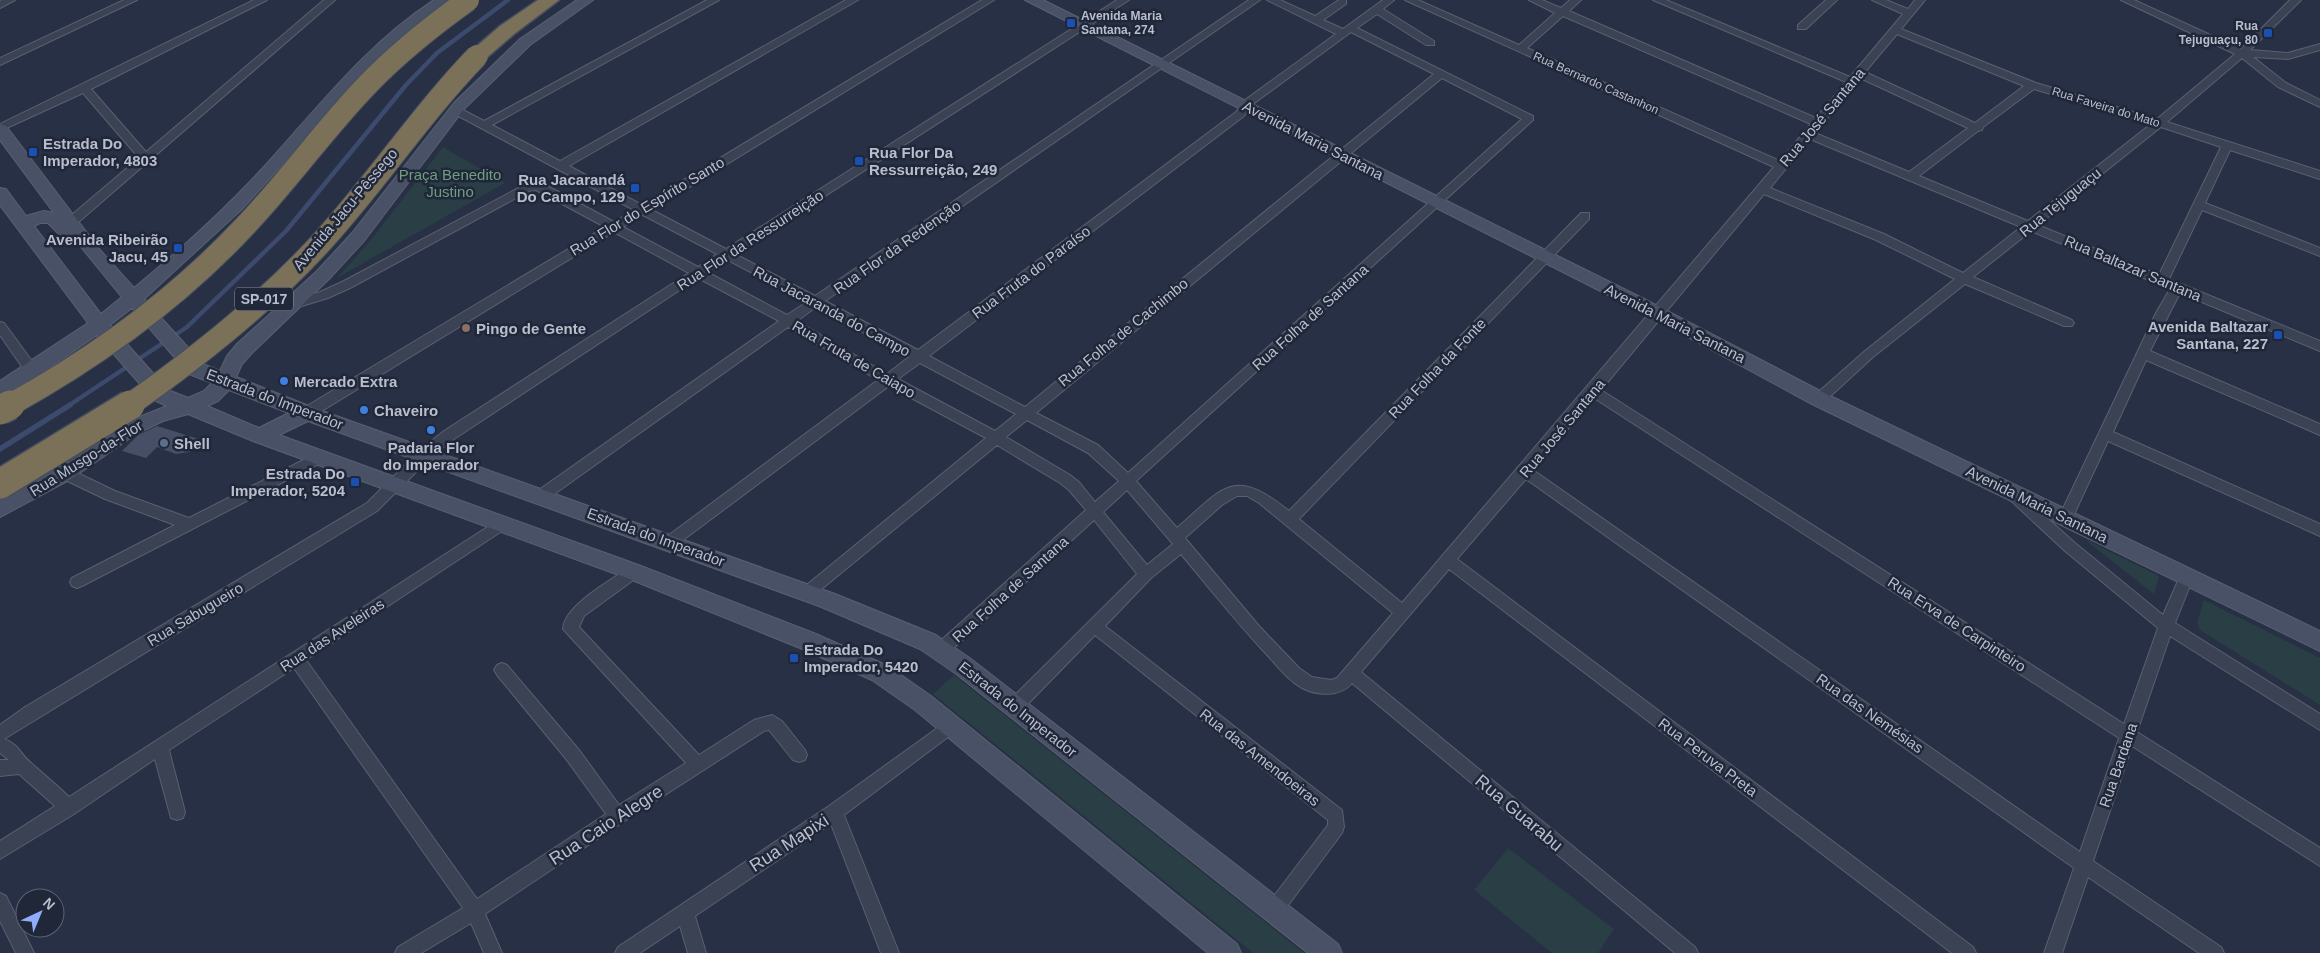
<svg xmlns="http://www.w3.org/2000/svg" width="2320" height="953" font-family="Arial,sans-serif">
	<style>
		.green { fill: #293e45 }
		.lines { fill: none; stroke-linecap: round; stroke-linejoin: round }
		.stream-far1 { stroke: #3c4b6d; stroke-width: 4.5 }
		.stream { stroke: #3c4b6d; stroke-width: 5.5 }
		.building { fill: #464f66 }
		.street-casing { stroke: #5a6071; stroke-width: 2 }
		.secondary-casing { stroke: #5a6071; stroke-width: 2 }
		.highway-casing { stroke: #464d5e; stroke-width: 3 }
		.street { fill: #3b4254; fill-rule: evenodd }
		.secondary { fill: #495167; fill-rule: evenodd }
		.highway { fill: #7a7158; fill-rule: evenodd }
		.highway-bridge-far1-casing { stroke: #464d5e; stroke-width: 24; stroke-linecap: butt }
		.highway-bridge-casing { stroke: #464d5e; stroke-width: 32; stroke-linecap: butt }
		.highway-bridge-far1 { stroke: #7a7158; stroke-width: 22 }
		.highway-bridge { stroke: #7a7158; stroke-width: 29 }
		.transit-dot { fill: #1a4fb4; stroke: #202739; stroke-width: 2 }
		.education-dot { fill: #8d6e63; stroke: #202739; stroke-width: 2 }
		.shop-dot { fill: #3f7fe0; stroke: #202739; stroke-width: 2 }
		.service-dot { fill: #5c6f8a; stroke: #202739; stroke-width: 2 }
		.labels { text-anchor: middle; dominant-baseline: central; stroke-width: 5; stroke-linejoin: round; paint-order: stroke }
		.far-poi-label { font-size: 12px; font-weight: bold; fill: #b9becd; stroke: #202739; text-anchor: start }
		.far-street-label { font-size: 12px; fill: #b9becd; stroke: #202739 }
		.shield { fill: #202739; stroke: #8b91a1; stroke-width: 1 }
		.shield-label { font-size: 14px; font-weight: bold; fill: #b9becd }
		.street-label { font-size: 15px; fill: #b9becd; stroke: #202739 }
		.poi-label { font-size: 15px; font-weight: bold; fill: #b9becd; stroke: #202739; text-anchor: start }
		.park-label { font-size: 15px; fill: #6f9e80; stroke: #202739 }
		.near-street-label { font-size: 18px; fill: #b9becd; stroke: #202739 }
	</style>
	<rect width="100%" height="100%" fill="#273044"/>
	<g class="green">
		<polygon points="443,147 505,183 337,278 370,241"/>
		<polygon points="2084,539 2157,575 2159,577 2154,594"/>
		<polygon points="2204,600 2320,658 2320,705 2200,630 2197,622"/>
		<polygon points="954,675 1304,953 1253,953 933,694"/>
		<polygon points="1508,848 1614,929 1598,953 1552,953 1474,890"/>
	</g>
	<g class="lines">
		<polyline class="stream-far1" points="68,406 187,327 286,231 406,85 437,53 508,0"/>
		<polyline class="stream" points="0,449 70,405"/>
	</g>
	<polygon class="building" points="157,426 202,440 190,452 176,454 157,447 146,458 122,451 138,435"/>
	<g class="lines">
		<defs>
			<g id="street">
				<polygon points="2,0 15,0 0,8 0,1"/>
				<polygon points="124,0 137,0 0,65 0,58"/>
				<polygon points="254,0 267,0 91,89 146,152 324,0 335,0 75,225 67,225 67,219 139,158 83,93 0,131 0,124"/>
				<path d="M707,0H719L492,125L560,161L846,0H858L569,166L642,205L982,0H994L652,210L726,249L1117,0H1129L735,254L815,296L1249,0H1260L825,301L918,350L1236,112L1245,100L1336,34L1267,0H1280L1315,16L1339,0H1346V4L1323,20L1343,29L1383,0H1394L1383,9L1434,41V45H1426L1377,14L1357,28L1533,116V120L1136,481L1177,528C1224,487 1233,466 1289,511L1581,213H1589V219L1299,519L1402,603L1774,167L1405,0H1418L1519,45L1555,13L1529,0H1542L1561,8L1570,0H1581L1569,11L1816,118L1846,82L1653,0H1666L1850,77L1903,14L1872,0H1886L1908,9L1915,0H1925L1901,29L2036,83L2157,119L2235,54L2121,0H2134L2241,49L2290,0H2301L2250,50L2288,53L2320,44V50L2288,59L2253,57L2286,83L2320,100V107L2278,87L2242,58L2167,122L2320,171V179L2230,150L2205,203L2320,248V256L2202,210L2169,279L2320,341V351L2180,293L2150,351L2320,424V435L2146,360L2113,432L2320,524V536L2108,441L2070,523H2060L2058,519L2156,313L2170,289L2031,231L1973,277L2072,320L2074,323L2072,326H2064L1965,284L1873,357L1824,402L1819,404L1812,399L1814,396L1865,351L1955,279L1876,240L1764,194L1601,390L2124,724L2158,628L2065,551L2007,497L2009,493H2019L2075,543L2163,615L2181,574L2186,572L2191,574L2193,578L2175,623L2320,714V730L2170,636L2137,732L2320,848V866L2132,746L2093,861L2221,947L2224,953H2199L2088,877L2062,953H2044L2074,868L1526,479L1457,559L1973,947L1976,953H1952L1449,569L1361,672L1695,947L1698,953H1675L1352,683C1341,697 1318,696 1302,688C1289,681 1279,668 1269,657C1238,624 1210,589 1181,554L1151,578L1105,626L1342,810L1344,827L1342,833L1280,916L1274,919L1268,916L1265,910L1268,904L1328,825V820L1095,635L1021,711L1015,713L1009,711L1007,706L1009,701L1137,574L1094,520L946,655L941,657L936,655L933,650L936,645L1086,510L1069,490L1060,483L997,445L813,596L808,598L803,596L801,592L803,588L986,438L889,386L675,546H665L663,542L665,538L878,380L788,327L546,500H536L534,496L536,492L779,321L698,278L454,439L430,458L377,511L4,739C21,746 18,752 30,762C43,774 56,784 69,797L503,517L508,519L510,523L508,527L306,660L477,899L606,814L567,760L497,675L494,670L497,665L502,663L507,665L579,750L619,805L686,763L563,629C564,606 611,580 629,568L634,566L639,568L641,572L639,576L584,616L579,627L699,755L754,720L772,715L782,721L805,750L807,755L805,760L799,762L793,760L769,730L764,731L623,822L485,914L502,953H484L471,923L421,953H395L398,947L463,908L294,668L169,750L185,812L183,818L177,820L171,818L155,759L74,814L0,859V841L55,806L19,774L0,776V760H9L0,753V725L25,707L367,503L420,450L444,431L689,273L614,232L312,417H302L300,413L302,409L605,227L536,190L529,191L352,287L328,298L292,309L288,308L286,305L288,302L320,292L344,281L526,184L542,183L614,222L634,210L451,112V108H459L484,121ZM1563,16L1811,124L1780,161L1527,48ZM1351,32L1434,74L1025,407L929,356L1244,116L1253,104ZM1897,34L2024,86L1975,123L1865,72ZM1442,78L1522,119L1128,473L1098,445L1036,413ZM1860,78L1968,128L1909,172L1815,133ZM2034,89L2151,124L2028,221L1919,176L1978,131L1982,130L1983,127ZM2161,127L2221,147L2159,275L2038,225ZM1810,139L2021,227L1963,273L1884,234L1770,188ZM643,215L717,254L698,267L623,227ZM726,259L807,302L787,315L707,272ZM816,307L909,357L887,374L797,321ZM920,363L1016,414L995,431L898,379ZM1594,398L2119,738L2080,852L1533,470ZM1027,420L1088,453L1119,481L1095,502L1079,482L1070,475L1006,437ZM1127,490L1173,544L1147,565L1103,512ZM1237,496H1247L1259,503L1393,613L1337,678L1331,680L1312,677L1299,668L1259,626L1185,538L1222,505Z"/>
				<polygon points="1826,0 1837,0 1806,29 1798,29 1798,25"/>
				<polygon points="0,322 4,323 37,368 38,371 37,374 27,374 0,335"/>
				<polygon points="319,452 324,453 326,457 324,461 82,586 77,588 72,586 70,582 72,578 175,525 105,499 59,477 57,473 59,469 69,469 115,491 189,518"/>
				<polygon points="950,719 956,721 958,726 956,731 844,815 899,953 881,953 831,824 695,916 706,953 688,953 680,926 640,953 615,953 618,947 829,806"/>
				<polygon points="0,893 6,896 34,953 16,953 0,921"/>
			</g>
			<g id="secondary">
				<path d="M434,0H451L378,58L242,209L144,299L203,364L220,371L227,356L237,344L317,271L352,233L454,103L520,39L577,0H593L530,45L464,109L364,241L329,279L251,354L242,364L236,377L314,408L835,594L936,635L971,659L1338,944L1342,953H1308L955,673L920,649L819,606L308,421L279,435L641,566L816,634L888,666L931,696L1237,944L1241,953H1208L915,710L872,680L800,648L627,578L253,441L188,414L163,421L136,434L71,479L0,517V499L57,467L122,424L167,406L154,400L97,335L43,372L0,397V381L88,323L0,205V188L6,189L26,216L44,211L54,213L0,140V124L6,126L100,250L134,288C179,251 222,212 262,169C317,109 365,45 434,0ZM40,223H48L62,237H73L122,297L101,314L34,226ZM132,308L189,374L212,383L204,391L188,398L168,390L110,325ZM229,390L289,413L259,428L207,406L218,401Z"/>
				<polygon points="1025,0 1043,0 1648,301 1826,394 2320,631 2320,651 1812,404 1636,309"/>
			</g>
			<polygon id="highway" points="538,0 559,0 514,34 484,60 470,60 467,56 470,52 500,26"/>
		</defs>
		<use href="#street" class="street-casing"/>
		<use href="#secondary" class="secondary-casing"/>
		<use href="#highway" class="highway-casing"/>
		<use href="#street" class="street"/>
		<use href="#secondary" class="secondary"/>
		<use href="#highway" class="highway"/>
		<defs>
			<g id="highway-bridge-far1">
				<path d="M8,406C95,358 177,299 245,226C289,180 325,128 369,83C399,52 433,25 468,0"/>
				<path d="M128,406C195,359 260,308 316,248C373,187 419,116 477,56"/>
			</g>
			<g id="highway-bridge">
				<polyline points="0,410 10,405"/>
				<polyline points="0,484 130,405"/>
			</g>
		</defs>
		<use href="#highway-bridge-far1" class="highway-bridge-far1-casing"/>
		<use href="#highway-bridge" class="highway-bridge-casing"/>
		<use href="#highway-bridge-far1" class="highway-bridge-far1"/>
		<use href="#highway-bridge" class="highway-bridge"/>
	</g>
	<g class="transit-dot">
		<rect x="1066" y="18" width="10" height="10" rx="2.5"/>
		<rect x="2263" y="28" width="10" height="10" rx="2.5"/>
		<rect x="28" y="147" width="10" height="10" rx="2.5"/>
		<rect x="854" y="156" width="10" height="10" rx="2.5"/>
		<rect x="630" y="183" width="10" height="10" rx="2.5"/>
		<rect x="173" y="243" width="10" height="10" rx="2.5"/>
		<rect x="2273" y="330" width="10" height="10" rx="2.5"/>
		<rect x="350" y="477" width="10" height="10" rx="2.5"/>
		<rect x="789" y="653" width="10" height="10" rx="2.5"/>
	</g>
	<circle class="education-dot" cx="466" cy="328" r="5"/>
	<g class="shop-dot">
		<circle cx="284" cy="381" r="5"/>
		<circle cx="364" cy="410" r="5"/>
		<circle cx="431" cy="430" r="5"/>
	</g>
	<circle class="service-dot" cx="164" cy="443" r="5"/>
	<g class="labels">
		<g class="far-poi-label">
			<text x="1081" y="16">Avenida Maria<tspan x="1081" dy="14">Santana, 274</tspan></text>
			<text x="2258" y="26" text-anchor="end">Rua<tspan x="2258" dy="14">Tejuguaçu, 80</tspan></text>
		</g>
		<g class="far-street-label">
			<text transform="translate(1596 83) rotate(24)">Rua Bernardo Castanhon</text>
			<text transform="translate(2106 107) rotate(17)">Rua Faveira do Mato</text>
		</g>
		<rect class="shield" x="235" y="287.5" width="58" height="23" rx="4"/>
		<g class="shield-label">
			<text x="264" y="299">SP-017</text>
		</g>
		<g class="street-label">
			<text transform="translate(1822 117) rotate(-50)">Rua José Santana</text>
			<text transform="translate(1313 140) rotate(27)">Avenida Maria Santana</text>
			<text transform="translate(2060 202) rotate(-39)">Rua Tejuguaçu</text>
			<text transform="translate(647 206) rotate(-31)">Rua Flor do Espírito Santo</text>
			<text transform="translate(345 209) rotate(-50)">Avenida Jacu-Pêssego</text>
			<text transform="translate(750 240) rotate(-33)">Rua Flor da Ressurreição</text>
			<text transform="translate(897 247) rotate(-35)">Rua Flor da Redenção</text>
			<text transform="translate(2133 268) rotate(23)">Rua Baltazar Santana</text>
			<text transform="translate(1031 272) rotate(-37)">Rua Fruta do Paraíso</text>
			<text transform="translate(832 311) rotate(28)">Rua Jacaranda do Campo</text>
			<text transform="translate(1310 317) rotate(-42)">Rua Folha de Santana</text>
			<text transform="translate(1675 323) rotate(27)">Avenida Maria Santana</text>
			<text transform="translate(1123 332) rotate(-39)">Rua Folha de Cachimbo</text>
			<text transform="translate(854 359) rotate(30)">Rua Fruta de Caiapo</text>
			<text transform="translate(1437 368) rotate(-46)">Rua Folha da Fonte</text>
			<text transform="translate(275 399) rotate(21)">Estrada do Imperador</text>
			<text transform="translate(1562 428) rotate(-50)">Rua José Santana</text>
			<text transform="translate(86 458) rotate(-32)">Rua Musgo-da-Flor</text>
			<text transform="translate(2037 504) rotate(26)">Avenida Maria Santana</text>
			<text transform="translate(656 537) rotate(20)">Estrada do Imperador</text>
			<text transform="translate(1010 589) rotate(-42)">Rua Folha de Santana</text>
			<text transform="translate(195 614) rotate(-31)">Rua Sabugueiro</text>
			<text transform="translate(1957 624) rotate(33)">Rua Erva de Carpinteiro</text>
			<text transform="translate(332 635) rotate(-33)">Rua das Aveleiras</text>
			<text transform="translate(1018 709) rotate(38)">Estrada do Imperador</text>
			<text transform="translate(1870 713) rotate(35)">Rua das Nemésias</text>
			<text transform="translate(1260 757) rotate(38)">Rua das Amendoeiras</text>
			<text transform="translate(1708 757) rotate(37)">Rua Peruva Preta</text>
			<text transform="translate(2118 765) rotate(-71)">Rua Bardana</text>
		</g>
		<g class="poi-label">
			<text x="43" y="143">Estrada Do<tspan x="43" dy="17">Imperador, 4803</tspan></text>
			<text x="869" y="152">Rua Flor Da<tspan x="869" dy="17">Ressurreição, 249</tspan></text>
			<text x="625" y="179" text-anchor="end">Rua Jacarandá<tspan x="625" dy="17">Do Campo, 129</tspan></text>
			<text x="168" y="239" text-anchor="end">Avenida Ribeirão<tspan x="168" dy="17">Jacu, 45</tspan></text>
			<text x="2268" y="326" text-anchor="end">Avenida Baltazar<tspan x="2268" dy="17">Santana, 227</tspan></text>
			<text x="476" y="328">Pingo de Gente</text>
			<text x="294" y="381">Mercado Extra</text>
			<text x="374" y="410">Chaveiro</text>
			<text x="174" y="443">Shell</text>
			<text x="431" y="447" text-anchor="middle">Padaria Flor<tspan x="431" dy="17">do Imperador</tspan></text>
			<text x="345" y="473" text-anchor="end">Estrada Do<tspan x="345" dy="17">Imperador, 5204</tspan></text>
			<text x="804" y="649">Estrada Do<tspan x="804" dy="17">Imperador, 5420</tspan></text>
		</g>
		<g class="park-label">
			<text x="450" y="174">Praça Benedito<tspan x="450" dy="17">Justino</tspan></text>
		</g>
		<g class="near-street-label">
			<text transform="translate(1519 813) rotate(40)">Rua Guarabu</text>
			<text transform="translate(606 825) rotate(-33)">Rua Caio Alegre</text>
			<text transform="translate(789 843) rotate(-33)">Rua Mapixi</text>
		</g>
	</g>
	<g transform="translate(40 913) rotate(44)"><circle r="24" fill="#202739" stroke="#5d6374"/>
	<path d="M0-4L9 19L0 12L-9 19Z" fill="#90acfb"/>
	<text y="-8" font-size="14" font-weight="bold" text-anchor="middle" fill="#b9becd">N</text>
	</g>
</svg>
